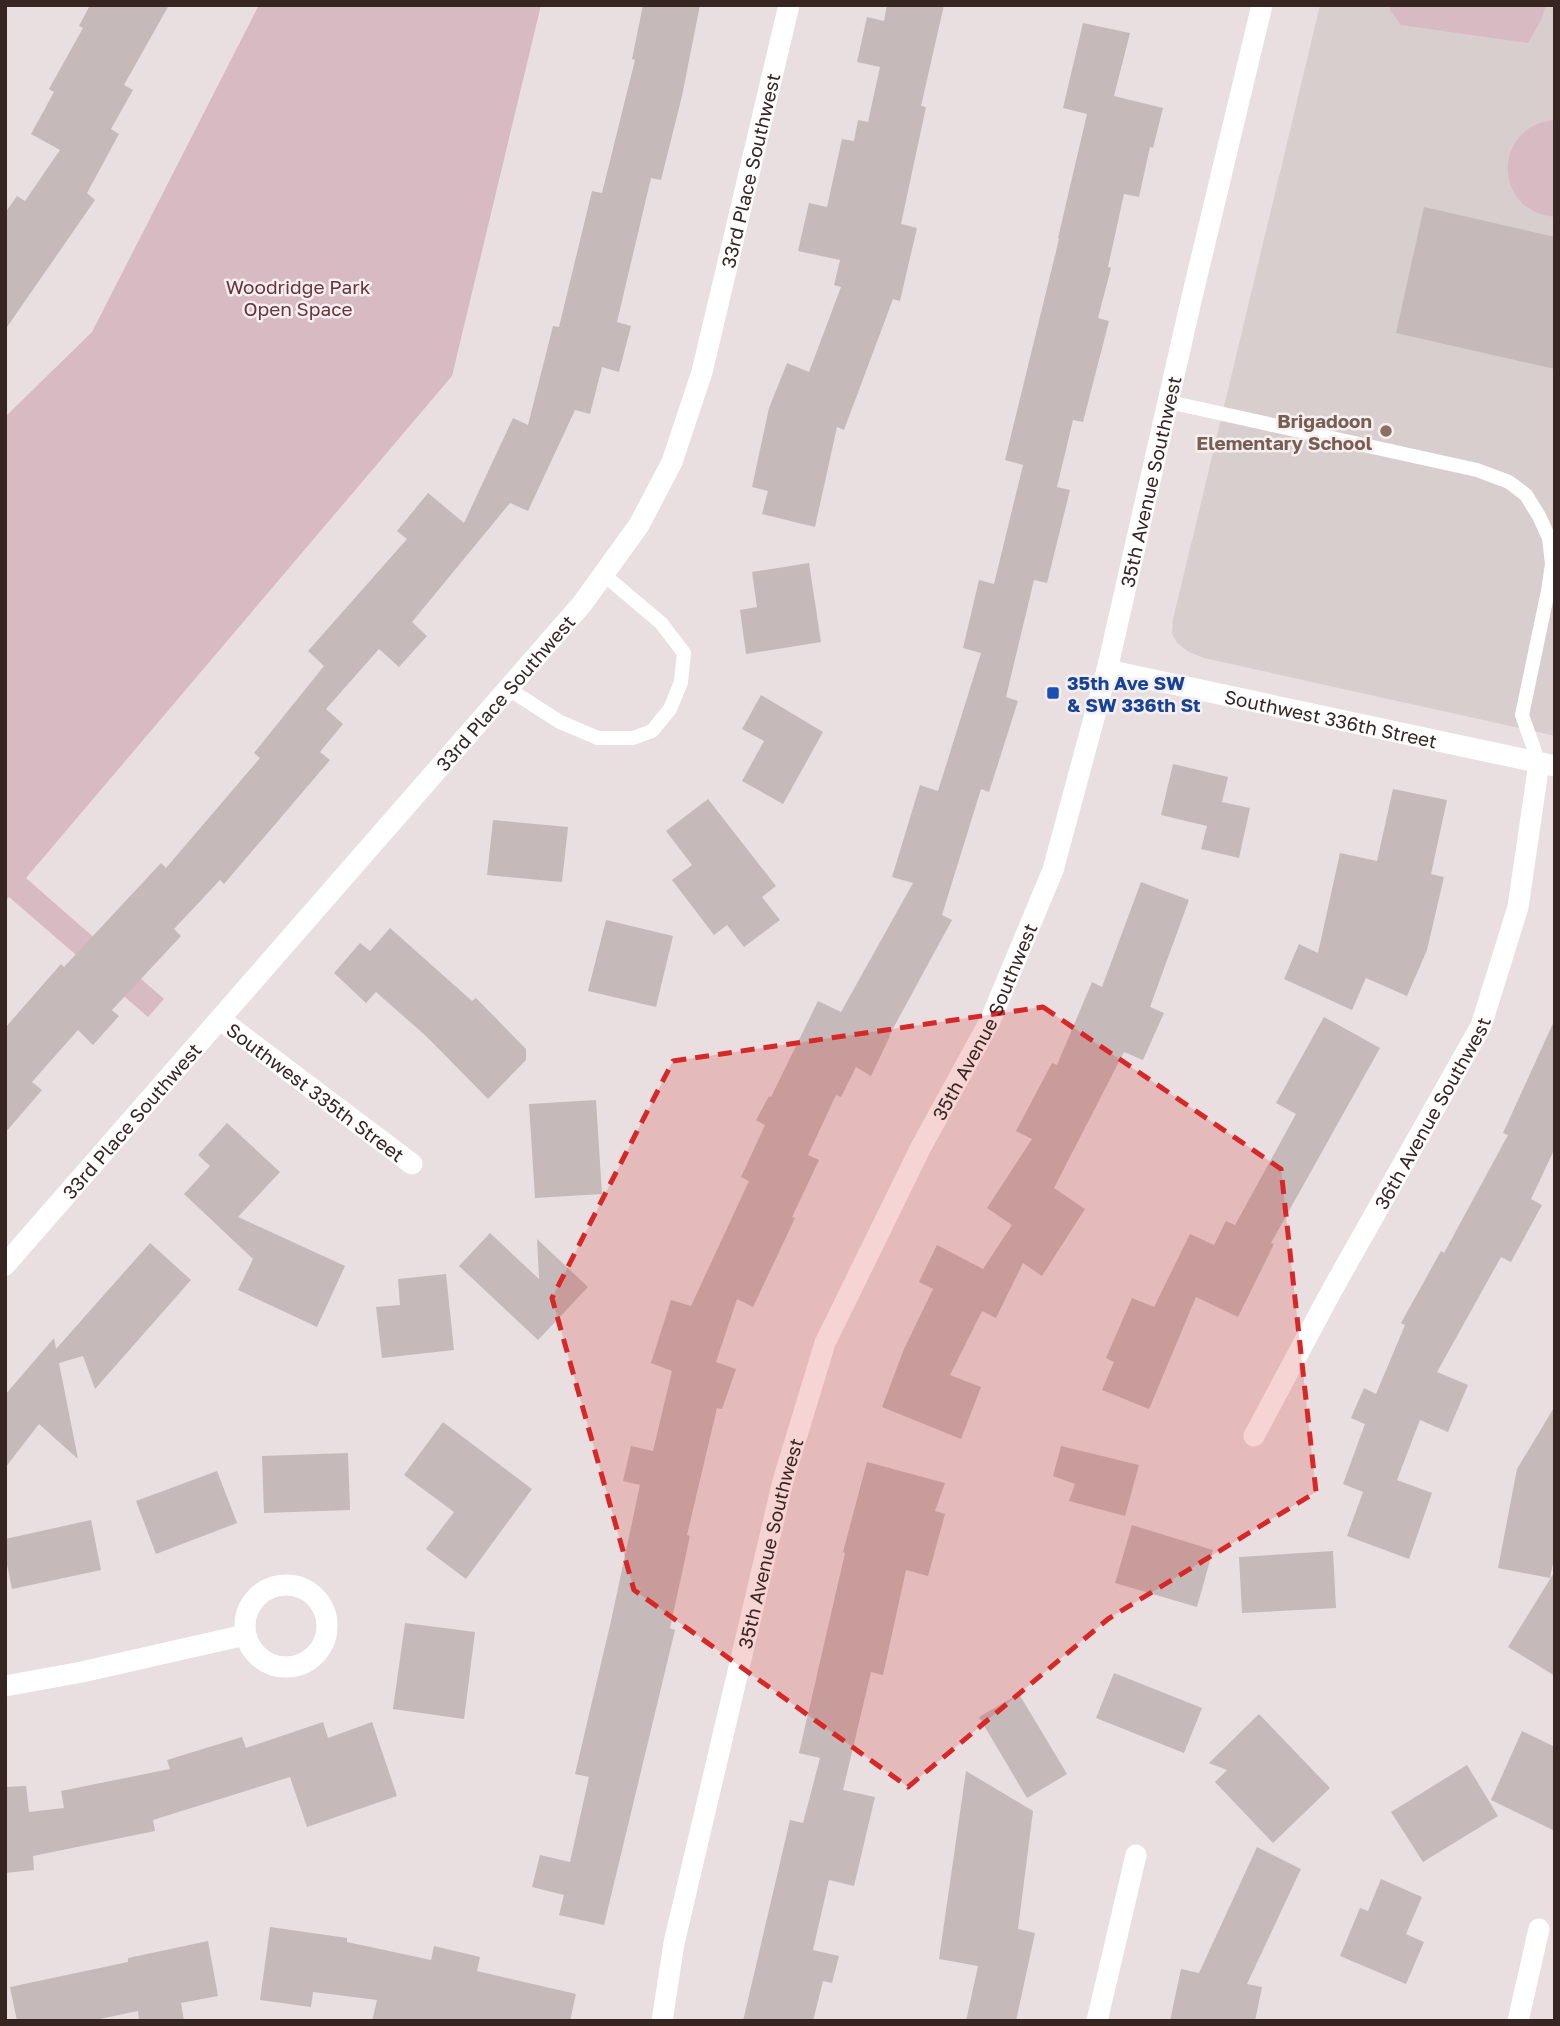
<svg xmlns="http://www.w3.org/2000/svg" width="1560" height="2026" font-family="'Golos Text',sans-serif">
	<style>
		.built { fill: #d8cece }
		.green { fill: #d8bac3 }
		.building { fill: #c6b9b9 }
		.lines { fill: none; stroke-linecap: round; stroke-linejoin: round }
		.lane { stroke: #fff; stroke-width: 14 }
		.street { stroke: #fff; stroke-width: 21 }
		.marked { fill: #d62828; fill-opacity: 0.2; stroke: #d62828; stroke-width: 5; stroke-dasharray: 14 9; stroke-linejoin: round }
		.education-dot { fill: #8d6e63; stroke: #f6eff0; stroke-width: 2.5 }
		.transit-dot { fill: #1a4fb4; stroke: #f6eff0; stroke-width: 2.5 }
		.labels { text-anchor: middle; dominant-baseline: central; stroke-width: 5; stroke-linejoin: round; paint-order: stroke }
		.street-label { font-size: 19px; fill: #372522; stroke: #f6eff0 }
		.park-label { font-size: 19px; fill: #69313c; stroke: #f6eff0 }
		.education-label { font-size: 19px; font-weight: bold; fill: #785e54; stroke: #f6eff0; text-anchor: end }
		.transit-label { font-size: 19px; font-weight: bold; fill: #164399; stroke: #f6eff0; text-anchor: start }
	</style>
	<rect width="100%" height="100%" fill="#e9dfe0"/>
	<polygon class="built" points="1320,5 1555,5 1555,736 1204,658 1189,652 1177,643 1172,634 1173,619 1194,532"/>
	<g class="green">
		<polygon points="259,5 541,5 452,376 26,878 164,999 148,1017 9,897 5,901 5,417 92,332"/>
		<polygon points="1390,5 1546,5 1541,20 1528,43 1401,25 1390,10"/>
		<path d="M1555,120V217C1492,212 1492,125 1555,120Z"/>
	</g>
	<g class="building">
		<polygon points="90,5 169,5 124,85 133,90 111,129 119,134 87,193 95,200 5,330 5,213 17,196 25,201 60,150 31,134 54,92 49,89 83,28 79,26"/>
		<polygon points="643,5 700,5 682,96 661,180 651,178 617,322 631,326 619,372 602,367 590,414 575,410 528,511 510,503 412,622 427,636 399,667 379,649 326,709 343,724 320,752 330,760 224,884 220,880 174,929 181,936 112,1010 119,1016 93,1045 78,1030 32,1082 42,1090 5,1133 5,1028 61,964 64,967 161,863 166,868 260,758 254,753 324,666 308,651 407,539 397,531 428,493 464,523 513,418 528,425 553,326 559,327 592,191 602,193 635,60 632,59"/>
		<polygon points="887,5 944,5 921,106 926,107 901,224 917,228 900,301 893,299 844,430 837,427 815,527 762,514 768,491 752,487 769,408 787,363 809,372 841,287 834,285 840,260 798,251 809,203 827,207 842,139 854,141 858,120 868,122 880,67 857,62 867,17 884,21"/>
		<polygon points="1083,23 1130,33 1114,96 1163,108 1153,148 1150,147 1139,197 1124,194 1108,267 1111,268 1098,318 1109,321 1083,422 1073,420 1057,487 1070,490 1047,583 1034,580 1006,697 1018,701 989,792 981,789 942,915 952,920 889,1036 890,1036 871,1076 856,1067 841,1097 836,1095 808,1155 819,1160 792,1217 795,1218 753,1307 737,1299 716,1362 736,1369 722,1409 717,1408 687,1535 690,1536 670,1628 675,1630 604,1925 559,1915 564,1895 532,1887 540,1855 570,1862 589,1777 575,1774 611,1621 640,1485 623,1481 631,1446 653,1451 672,1371 651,1363 671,1300 691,1306 749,1181 741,1177 765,1125 756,1120 769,1096 771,1097 818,1001 841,1012 913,883 892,877 920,785 938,791 981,653 963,648 979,580 994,584 1023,465 1005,460 1059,239 1058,238 1087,114 1063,108"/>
		<polygon points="1424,207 1555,237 1555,369 1396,333"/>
		<polygon points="809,563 821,642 746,654 740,610 757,607 752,572"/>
		<polygon points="761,695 823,732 783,804 742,781 764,741 742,729"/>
		<polygon points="1173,764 1228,777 1222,802 1250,808 1239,858 1201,849 1207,826 1161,815"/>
		<polygon points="1393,789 1447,800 1431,874 1444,877 1427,950 1407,996 1366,978 1352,1010 1284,979 1299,944 1318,953 1340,853 1377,861"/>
		<polygon points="708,799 776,886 762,897 780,920 744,947 727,925 714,935 672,880 692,865 666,831"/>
		<polygon points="493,820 568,827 562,882 487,875"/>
		<polygon points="1141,882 1189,900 1150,1007 1164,1013 1143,1060 1124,1052 1054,1188 1085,1209 1042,1276 1023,1263 996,1318 982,1311 950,1375 981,1387 961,1439 882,1407 904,1349 933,1289 919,1282 937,1245 983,1269 1012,1225 987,1208 1032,1139 1016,1131 1052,1063 1057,1065 1092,982 1102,987"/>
		<polygon points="606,920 673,936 656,1007 588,991"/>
		<polygon points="390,928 472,1001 476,998 526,1049 526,1060 488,1099 426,1036 376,992 366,1003 334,973 360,943 370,951"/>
		<polygon points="1324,1017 1380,1048 1271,1243 1274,1244 1238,1317 1196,1297 1149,1409 1102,1390 1114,1362 1106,1358 1132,1298 1154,1307 1190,1234 1214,1245 1226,1221 1235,1225 1296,1114 1276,1103"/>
		<polygon points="1555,1019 1555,1148 1531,1199 1542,1205 1511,1262 1501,1257 1437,1372 1468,1385 1448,1432 1420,1420 1397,1480 1432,1493 1409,1559 1347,1536 1363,1492 1343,1484 1365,1424 1351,1418 1364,1388 1376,1394 1405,1325 1401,1323 1441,1251 1444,1253 1508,1135 1503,1133"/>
		<polygon points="596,1100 602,1194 535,1198 529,1104"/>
		<polygon points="227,1123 280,1172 238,1217 345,1266 317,1327 238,1290 253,1259 184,1194 210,1166 198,1155"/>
		<polygon points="490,1233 539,1279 537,1239 588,1287 538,1340 459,1266"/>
		<polygon points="150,1243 191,1280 95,1389 83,1356 59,1363 78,1459 39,1424 5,1468 5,1395 54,1338 56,1349"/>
		<polygon points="446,1274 454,1350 382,1358 376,1307 400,1305 398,1279"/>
		<polygon points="1555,1406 1555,1553 1550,1578 1498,1568 1517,1469"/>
		<polygon points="443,1422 532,1489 466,1579 426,1549 454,1512 404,1475"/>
		<polygon points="1061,1446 1139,1465 1125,1516 1069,1501 1075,1484 1053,1476"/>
		<polygon points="348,1453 350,1510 264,1513 262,1456"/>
		<polygon points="867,1462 945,1483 935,1511 945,1514 928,1576 906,1570 883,1675 871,1672 843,1790 875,1797 854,1886 829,1880 813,1950 839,1956 832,1983 823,1981 813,2021 743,2021 790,1820 803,1823 820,1758 799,1753 845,1553 843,1552"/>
		<polygon points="217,1471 237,1523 156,1554 136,1501"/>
		<polygon points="91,1520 101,1570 12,1589 5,1555 5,1539"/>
		<polygon points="1132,1525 1213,1550 1197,1607 1115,1583"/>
		<polygon points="1333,1551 1336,1608 1242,1613 1239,1557"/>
		<polygon points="1555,1571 1555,1676 1508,1647"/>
		<polygon points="405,1623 475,1632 464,1719 393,1709"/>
		<polygon points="1114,1673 1202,1708 1184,1753 1096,1718"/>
		<polygon points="1019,1694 1067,1774 1027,1798 979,1717"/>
		<polygon points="1259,1714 1330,1788 1273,1843 1215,1782 1227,1770 1209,1763"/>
		<polygon points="323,1722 328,1738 372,1722 397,1796 307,1827 290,1777 153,1820 155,1831 33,1856 34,1870 5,1873 5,1787 26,1786 29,1812 64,1808 61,1791 170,1769 167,1760 242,1737 246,1748"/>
		<polygon points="1522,1731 1555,1747 1555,1831 1491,1800"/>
		<polygon points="1467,1765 1498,1816 1423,1862 1391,1812"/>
		<polygon points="966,1771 1033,1811 1018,1929 1035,1933 1016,2021 966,2021 978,1966 939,1959"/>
		<polygon points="1257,1847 1301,1869 1247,1984 1262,1987 1255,2021 1170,2021 1181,1969 1199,1973"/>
		<polygon points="1381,1879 1422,1897 1406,1934 1424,1942 1406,1984 1340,1956 1360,1908 1368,1911"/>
		<polygon points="270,1927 347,1938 347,1942 431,1960 434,1946 480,1957 477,1971 576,1994 570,2021 372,2021 377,2000 313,1992 311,2007 260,2000"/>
		<polygon points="208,1941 218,1996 181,2003 184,2021 139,2021 138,2011 90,2021 17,2021 10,1987 128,1962 128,1958"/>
	</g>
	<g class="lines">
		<g class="lane">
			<polyline points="1169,402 1477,470 1509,482 1526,495 1539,516 1549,538 1552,564 1548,591 1522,715 1539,763"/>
			<polyline points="507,688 560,722 598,738 633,738 652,731 670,709 681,682 684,653 661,623 603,574"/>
		</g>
		<g class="street">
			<path id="s1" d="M1107,670L1555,766"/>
			<path id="s2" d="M221,1020L412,1164"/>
			<path id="s3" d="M5,1265L582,604L639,525L672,462L702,372L789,5"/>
			<path id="s4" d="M1254,1436L1332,1290L1481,1026L1518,907L1539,763"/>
			<circle cx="286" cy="1626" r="41"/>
			<polyline points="5,1686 82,1672 245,1635"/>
			<path id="s5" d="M662,2021L674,1943L783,1481L825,1343L921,1147L990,1021L1053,870L1107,670L1191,301L1262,5"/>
			<polyline points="1097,2021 1136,1855"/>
			<polyline points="1518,2021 1539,1929"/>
		</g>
	</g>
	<path class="marked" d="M1043,1007L1281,1169L1316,1492L1108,1619L908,1787L634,1590L552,1298L673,1061Z"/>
	<circle class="education-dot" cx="1386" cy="431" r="7"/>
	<rect class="transit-dot" x="1046" y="686" width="14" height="14" rx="3.5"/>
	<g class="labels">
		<g class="street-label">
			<text stroke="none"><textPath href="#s3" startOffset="1348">33rd Place Southwest</textPath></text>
			<text stroke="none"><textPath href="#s5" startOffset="1624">35th Avenue Southwest</textPath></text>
			<text stroke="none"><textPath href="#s3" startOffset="760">33rd Place Southwest</textPath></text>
			<text stroke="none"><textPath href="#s1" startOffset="229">Southwest 336th Street</textPath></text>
			<text stroke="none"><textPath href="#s5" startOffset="1057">35th Avenue Southwest</textPath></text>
			<text stroke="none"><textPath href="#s2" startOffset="119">Southwest 335th Street</textPath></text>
			<text stroke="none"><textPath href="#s4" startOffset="369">36th Avenue Southwest</textPath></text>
			<text stroke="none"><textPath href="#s3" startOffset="192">33rd Place Southwest</textPath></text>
			<text stroke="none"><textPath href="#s5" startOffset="490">35th Avenue Southwest</textPath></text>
		</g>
		<g class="park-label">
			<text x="298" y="286">Woodridge Park<tspan x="298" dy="22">Open Space</tspan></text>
		</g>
		<g class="education-label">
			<text x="1372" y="420">Brigadoon<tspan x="1372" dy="22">Elementary School</tspan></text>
		</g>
		<g class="transit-label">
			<text x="1067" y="682">35th Ave SW<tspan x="1067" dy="22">&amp; SW 336th St</tspan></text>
		</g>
	</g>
	<rect width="1560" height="2026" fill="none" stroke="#372522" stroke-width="14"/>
</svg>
